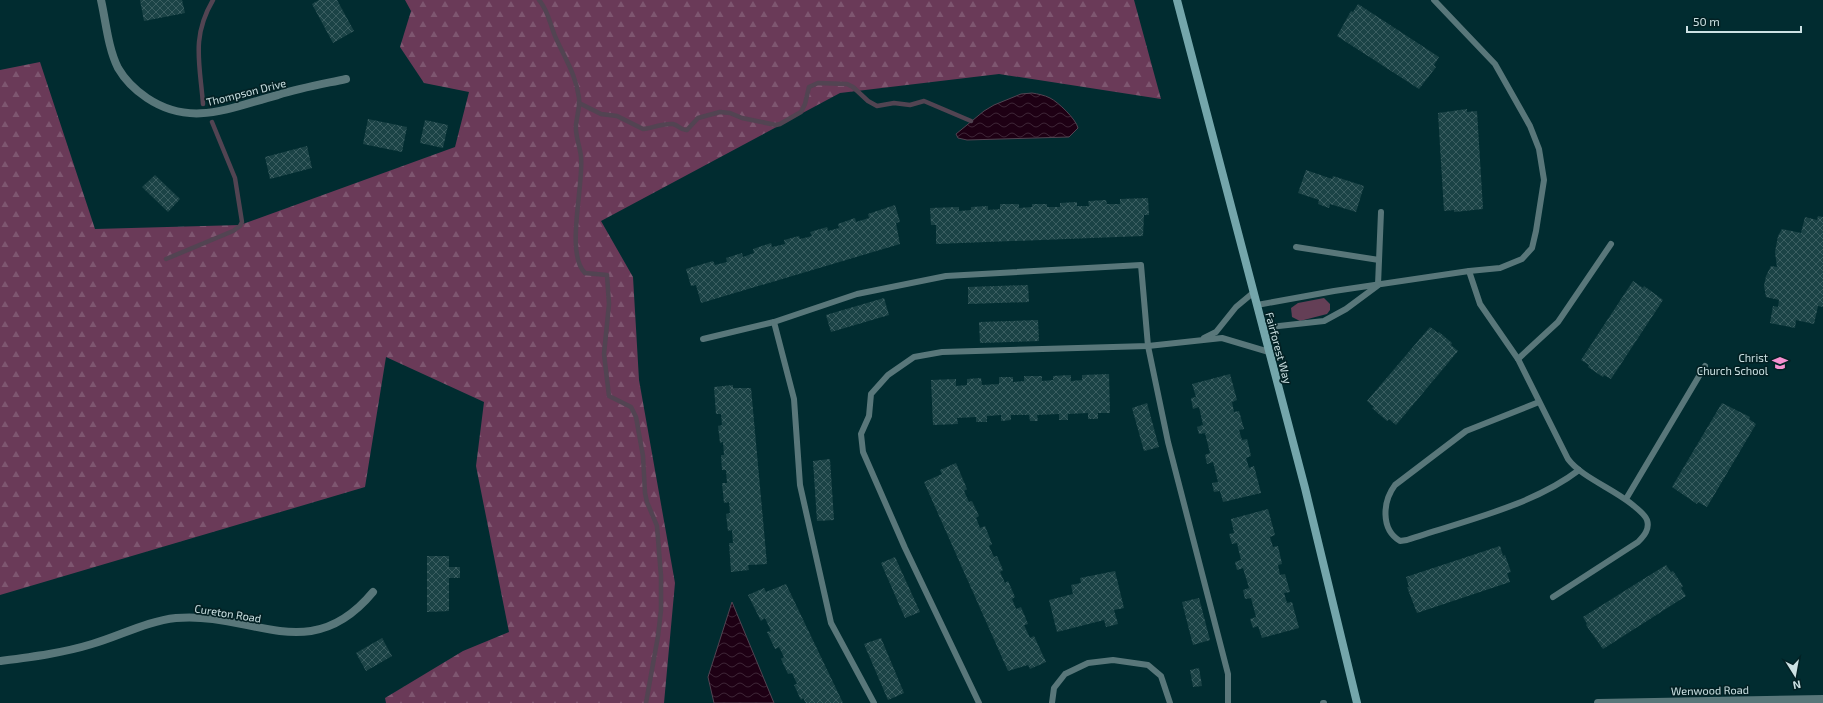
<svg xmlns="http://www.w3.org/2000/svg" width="1823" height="703" font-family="'Exo 2',sans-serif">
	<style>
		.green { fill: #643f56 }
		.forest { fill: url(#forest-firs) }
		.water { fill: url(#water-waves); stroke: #524452 }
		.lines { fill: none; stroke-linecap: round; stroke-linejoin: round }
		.stream { stroke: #524452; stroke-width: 4.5 }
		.building { fill: url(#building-cross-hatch) }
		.lane { stroke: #59777a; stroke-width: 6 }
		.street { stroke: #59777a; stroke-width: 8 }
		.secondary { stroke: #74a6ab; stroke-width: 8 }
		.labels { text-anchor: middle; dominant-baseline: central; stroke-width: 3.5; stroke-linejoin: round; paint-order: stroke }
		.street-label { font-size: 11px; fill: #cce1e3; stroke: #032124 }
		.poi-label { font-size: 11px; fill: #cce1e3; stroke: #032124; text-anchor: end }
	</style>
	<defs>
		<pattern id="forest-firs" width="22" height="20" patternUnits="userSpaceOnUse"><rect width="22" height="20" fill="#6a3a58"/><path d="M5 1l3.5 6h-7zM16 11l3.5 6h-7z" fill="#7e5670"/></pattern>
		<pattern id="water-waves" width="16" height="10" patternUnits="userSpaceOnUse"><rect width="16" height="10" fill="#1e0014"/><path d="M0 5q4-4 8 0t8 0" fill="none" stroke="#3e2536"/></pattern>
		<pattern id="building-cross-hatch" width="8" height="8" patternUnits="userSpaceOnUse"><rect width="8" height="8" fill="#1b4346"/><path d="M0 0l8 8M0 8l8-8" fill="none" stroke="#3b5e61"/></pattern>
	</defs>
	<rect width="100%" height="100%" fill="#012c30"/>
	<polygon class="green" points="1324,298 1330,304 1330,310 1327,314 1300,321 1292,317 1291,308 1298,303"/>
	<polygon class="forest" points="405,0 1134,0 1161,99 999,74 840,93 601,221 633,277 639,380 675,583 664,703 386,703 385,698 463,651 509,632 476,466 484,402 386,357 365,487 0,595 0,70 40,62 95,229 240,225 455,147 469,92 424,83 400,47 411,11"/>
	<g class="water">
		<path d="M1032,93C1038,94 1044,95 1050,98C1058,102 1076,119 1078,128L1069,137L967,140L958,138L956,134L984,111L994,105L1021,94Z"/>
		<polygon points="732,602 774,703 714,703 708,677"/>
	</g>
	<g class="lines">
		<g class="stream">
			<path d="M539,0C548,10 550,24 555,36C564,57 576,74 579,98C580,107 577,115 576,125C575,136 580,146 581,157C584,185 565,254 585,273L607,275L609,304L604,354L609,396L631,407L636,417L643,456L645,493L647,502L657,526L661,576V610L658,636L646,703"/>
			<path d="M579,103L601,114L617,116L643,129C653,128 662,123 673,124C679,125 681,131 687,130L698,118L720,112L730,113L742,118L776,125L780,124L801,112L805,104L809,87L818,83L847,84L853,87L868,101L877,106L894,103L910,105L924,101L971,121"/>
			<path d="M203,104C200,64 191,37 213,0"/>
			<polyline points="166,259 233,231 240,226 242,222 235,178 212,122"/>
		</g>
	</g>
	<g class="building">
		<polygon points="140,0 182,0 185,13 144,21"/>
		<polygon points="319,0 337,0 354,31 333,43 312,4"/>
		<polygon points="1358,4 1439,57 1434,65 1436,67 1419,89 1337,36 1351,11 1353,12"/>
		<polygon points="1467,109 1467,112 1477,111 1483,209 1454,212 1454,210 1444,211 1438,113"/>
		<polygon points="368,119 407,127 402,152 363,144"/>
		<polygon points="425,120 448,125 443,148 420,143"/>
		<polygon points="307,146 312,168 270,179 265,157"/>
		<polygon points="1306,170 1332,179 1333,176 1364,186 1356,212 1330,204 1329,208 1318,204 1319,200 1298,193"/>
		<polygon points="155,175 180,199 168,212 142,187"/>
		<polygon points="1148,198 1149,215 1144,215 1143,236 936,244 936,225 931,225 930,208 959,207 959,211 971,210 971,207 988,206 988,210 1000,209 1000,204 1019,204 1019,208 1032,207 1032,204 1047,204 1047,207 1060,207 1060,203 1077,202 1077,206 1089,206 1088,201 1106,200 1107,204 1120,204 1120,199"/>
		<polygon points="895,205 900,222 896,223 900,244 701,303 696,285 691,286 686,269 713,261 715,265 727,262 726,258 742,253 743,257 754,253 753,249 771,243 772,247 785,244 784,240 799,236 800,239 812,236 810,232 827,227 828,231 839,228 838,224 855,218 856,222 869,218 868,214"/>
		<polygon points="1818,216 1823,217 1823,307 1818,306 1814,324 1796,320 1795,328 1770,323 1773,306 1778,307 1779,300 1766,297 1764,286 1766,276 1771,266 1777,267 1775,252 1778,236 1782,229 1801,233 1805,217 1817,220"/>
		<polygon points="1633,281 1643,288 1644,286 1663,300 1611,379 1604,375 1603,377 1588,367 1589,365 1581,360"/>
		<polygon points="1028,285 1029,302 968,304 968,287"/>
		<polygon points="884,298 889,315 831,332 826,315"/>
		<polygon points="1038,320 1039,341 980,343 979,322"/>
		<polygon points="1430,327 1438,333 1439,332 1452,343 1451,345 1458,351 1396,425 1389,419 1387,421 1372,408 1374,407 1367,401"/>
		<polygon points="1109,374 1110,413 1098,413 1098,419 1088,419 1088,413 1068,414 1068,420 1059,420 1059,414 1037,415 1038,421 1030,421 1029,415 1011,415 1011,420 1001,421 1001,415 987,416 987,422 976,422 976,417 957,418 958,424 933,425 931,380 956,379 956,386 967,385 967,379 981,378 982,385 999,384 999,377 1013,377 1013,382 1024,381 1024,376 1042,376 1042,381 1053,380 1053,376 1071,375 1071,381 1082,380 1082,375"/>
		<polygon points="1230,374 1237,400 1232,402 1234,412 1239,411 1244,429 1239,430 1242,440 1247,439 1251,456 1246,458 1249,468 1254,466 1261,493 1223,502 1220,491 1214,492 1212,483 1218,482 1213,462 1207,464 1205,455 1210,453 1205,433 1199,434 1197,427 1203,425 1199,407 1193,409 1191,398 1196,397 1192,384"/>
		<polygon points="733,385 733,388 751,388 767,564 748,565 749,570 731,572 729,543 733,543 732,530 728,531 726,514 730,513 729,502 724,503 722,483 727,483 726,470 722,470 721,455 724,455 723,442 720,443 718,426 722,425 721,414 716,414 714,387"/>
		<polygon points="1147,403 1159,447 1144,451 1132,408"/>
		<polygon points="1722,403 1750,417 1749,419 1756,424 1707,507 1698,502 1697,504 1672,487"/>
		<polygon points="830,459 834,520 817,521 813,461"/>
		<polygon points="956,463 967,489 964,491 969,502 972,501 979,516 976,518 980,528 985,526 992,544 989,546 994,557 997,556 1003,570 1000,572 1005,583 1008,581 1015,597 1012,599 1016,609 1021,607 1028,624 1024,625 1030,638 1034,636 1046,662 1030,669 1028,665 1008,671 924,482 942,474 940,470"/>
		<polygon points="1268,509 1275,535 1270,537 1273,547 1278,546 1282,564 1278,565 1280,575 1285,574 1290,592 1284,593 1287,603 1292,602 1299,628 1262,638 1258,626 1253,628 1250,619 1256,617 1251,598 1245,599 1243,590 1249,588 1243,568 1237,570 1235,562 1241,560 1237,543 1232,544 1229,534 1234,533 1231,519"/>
		<polygon points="1500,546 1503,556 1505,555 1511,572 1507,573 1510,582 1417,613 1407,587 1409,587 1406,577"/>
		<polygon points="427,556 449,556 449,567 460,567 460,578 449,578 449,611 427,612"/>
		<polygon points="895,557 920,612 905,618 881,563"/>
		<polygon points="1666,565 1671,572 1673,571 1683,586 1681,588 1686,596 1603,649 1586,625 1587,624 1583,617"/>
		<polygon points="1115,571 1124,608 1114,610 1118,624 1106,627 1104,620 1057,632 1049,600 1073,594 1071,585 1081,583 1080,578"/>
		<polygon points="786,584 843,703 806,703 803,698 801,700 794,685 797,684 792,673 788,674 781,659 784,657 779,647 775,649 767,632 771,631 765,618 761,621 748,595 764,588 766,592"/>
		<polygon points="1199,598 1210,640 1193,645 1182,602"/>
		<polygon points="382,638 392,656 366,671 356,653"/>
		<polygon points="881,638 904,693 888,700 864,644"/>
		<polygon points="1199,668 1202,686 1193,687 1190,670"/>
	</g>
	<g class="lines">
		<g class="lane">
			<polyline points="1296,247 1379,260"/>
			<path d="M1469,271L1480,304L1518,359L1568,459C1581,477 1616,490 1634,506C1639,510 1645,515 1647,520C1650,529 1644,536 1638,542L1553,597"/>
			<polyline points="1378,285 1381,212"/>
			<polyline points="1257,305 1334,291 1469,271 1500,268 1522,259 1532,248 1536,231 1544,180 1539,149 1530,126 1495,64 1434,0"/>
			<polyline points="1262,328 1324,321 1346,309 1377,286"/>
			<polyline points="1204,338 1216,332 1236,307 1254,292"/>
			<polyline points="703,339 774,322"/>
			<polyline points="1518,359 1558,322 1611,244"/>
			<path d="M1539,402L1466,431L1395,485C1383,501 1380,529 1400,541L1407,540C1463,521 1532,506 1579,470"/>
			<polyline points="1626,499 1705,366"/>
			<polyline points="874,703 831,623 800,485 794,399 774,322 857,294 946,276 1141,265 1148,346 1168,442 1228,674 1228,703"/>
			<polyline points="979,703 905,548 863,452 861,434 869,416 871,394 888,375 914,357 942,352 1148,346 1222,338 1269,352"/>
			<polyline points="1052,703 1054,688 1065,674 1088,663 1113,660 1148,665 1161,676 1170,703"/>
			<polyline points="1323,703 1324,703"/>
		</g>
		<g class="street">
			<path d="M101,0C106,22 108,48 118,68C125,80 135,90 147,98C192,128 231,107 278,95C300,88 323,84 346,79"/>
			<path d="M0,661C31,657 63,653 92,644C120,636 147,621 176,618C252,611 310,668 373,592"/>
			<polyline points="1598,703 1823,699"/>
		</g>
		<polyline class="secondary" points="1177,0 1305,488 1357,703"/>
	</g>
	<defs>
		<symbol id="school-bare" viewBox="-9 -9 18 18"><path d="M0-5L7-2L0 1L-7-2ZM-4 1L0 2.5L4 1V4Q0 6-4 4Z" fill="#f690d0" stroke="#032124" stroke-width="2.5" paint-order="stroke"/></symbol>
	</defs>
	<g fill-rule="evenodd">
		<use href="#school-bare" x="1769" y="352" width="22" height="22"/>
	</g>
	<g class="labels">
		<g class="street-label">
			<text transform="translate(246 92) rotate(-14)">Thompson Drive</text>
			<text transform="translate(1279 348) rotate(75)">Fairforest Way</text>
			<text transform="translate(228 613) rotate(9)">Cureton Road</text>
			<text transform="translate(1710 690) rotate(-1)">Wenwood Road</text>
		</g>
		<g class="poi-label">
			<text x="1768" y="357">Christ<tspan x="1768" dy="13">Church School</tspan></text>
		</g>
	</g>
	<g transform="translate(1795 675) rotate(169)" stroke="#032124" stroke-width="3" paint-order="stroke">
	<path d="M0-3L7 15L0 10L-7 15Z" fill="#cce1e3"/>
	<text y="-6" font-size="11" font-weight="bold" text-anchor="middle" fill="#cce1e3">N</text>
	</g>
	<path d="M1687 26v6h114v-6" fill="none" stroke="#cce1e3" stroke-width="2"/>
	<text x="1693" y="26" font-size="12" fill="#cce1e3" stroke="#032124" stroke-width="3" paint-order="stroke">50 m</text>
</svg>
